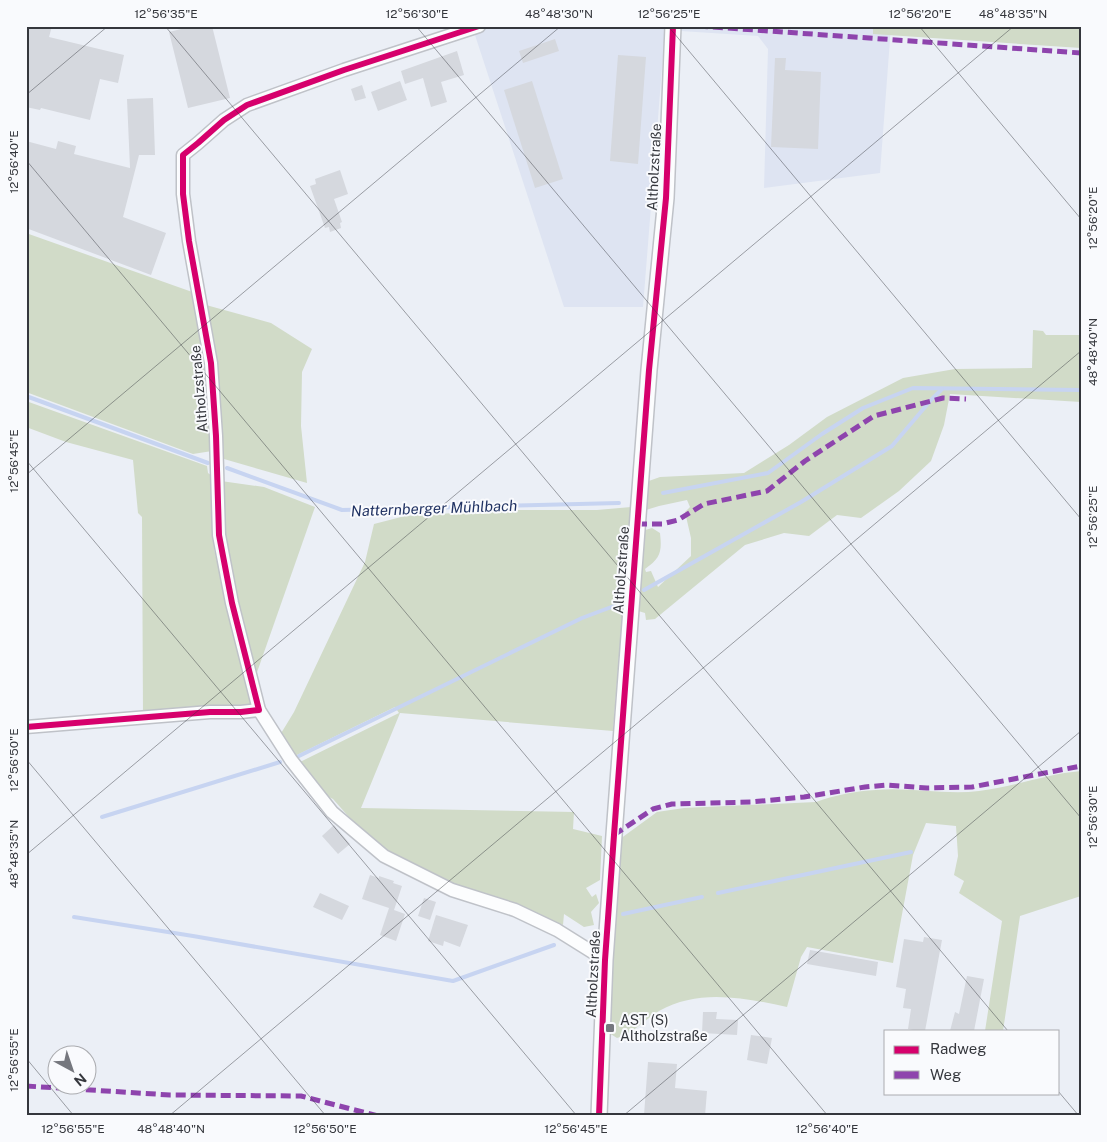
<svg xmlns="http://www.w3.org/2000/svg" width="1107" height="1142" font-family="'Public Sans',sans-serif">
	<style>
		.built { fill: #dee4f2 }
		.green { fill: #d1dbc8 }
		.lines { fill: none; stroke-linecap: round; stroke-linejoin: round }
		.stream { stroke: #c7d4f1; stroke-width: 4 }
		.building { fill: #d5d8de }
		.minor-casing { stroke: #bfc2c8; stroke-width: 15 }
		.tertiary-casing { stroke: #bfc2c8; stroke-width: 18 }
		.minor { stroke: #fcfdfe; stroke-width: 12 }
		.tertiary { stroke: #fcfdfe; stroke-width: 15 }
		.quiet { stroke: #8e44ad; stroke-width: 5; stroke-dasharray: 10 5; stroke-linecap: butt }
		.cycleway-casing { stroke: #f9fafd; stroke-width: 9 }
		.cycleway { stroke: #d6006c; stroke-width: 6 }
		.ticks { fill: none; stroke: #35373d; stroke-width: 1; stroke-opacity: 0.45 }
		.poi-dot { fill: #75777e; stroke: #f9fafd; stroke-width: 2 }
		.labels { text-anchor: middle; dominant-baseline: central; stroke-width: 4; stroke-linejoin: round; paint-order: stroke }
		.street-label { font-size: 14px; fill: #35373d; stroke: #f9fafd }
		.poi-label { font-size: 14px; fill: #35373d; stroke: #f9fafd; text-anchor: start }
		.water-label { font-size: 15px; font-style: italic; fill: #213363; stroke: #f9fafd }
		.neatline { fill: none; stroke: #35373d; stroke-width: 2 }
		.ticks-label { font-size: 12px; text-anchor: middle; fill: #35373d }
	</style>
	<rect width="100%" height="100%" fill="#ebeff6"/>
	<polygon class="built" points="495,26 891,26 880,173 764,188 768,49 758,36 665,30 643,307 564,307 474,32"/>
	<g class="green">
		<polygon points="873,26 1081,26 1081,48 873,34"/>
		<polygon points="26,233 195,293 206,357 212,451 193,454 26,392"/>
		<path d="M206,305L271,323L312,349L302,372L301,426L307,483L224,459C220,407 218,355 206,305Z"/>
		<path d="M1033,330L1043,331L1046,335H1081V402L950,394L944,425L931,461L899,491L861,518L837,515L809,536L784,533L745,545L655,619L646,620L645,613L635,610L642,531L652,528L660,533C662,551 661,558 645,569L646,572L651,571L658,587L691,556V538L685,512L690,507L687,500L659,506L646,510V482L660,477L744,473L789,445L827,417L903,378L955,369L1032,368Z"/>
		<polygon points="26,401 207,466 208,473 212,476 214,549 237,646 254,702 249,710 143,715 142,517 138,513 133,460 66,442 26,427"/>
		<polygon points="221,481 264,487 315,507 255,678 224,542"/>
		<polygon points="631,507 613,731 400,713 361,808 574,812 573,829 602,836 600,880 586,888 592,897 596,894 599,903 591,912 594,925 584,927 564,914 563,925 478,895 431,875 394,856 371,842 333,799 319,792 298,763 399,713 395,707 297,755 292,755 280,735 294,712 365,562 374,524 405,516 504,510 597,510"/>
		<path d="M1081,771V896L1020,916L1003,1031H985L1002,921L959,893L964,881L954,875L958,856L956,826L926,823L913,855L893,963L807,947L801,957L787,1007C745,998 699,988 659,1011C645,1019 633,1034 617,1038L609,1033L613,917L620,839L657,812L684,808L816,802C835,795 856,791 876,790C910,787 945,795 979,791C1014,787 1046,774 1081,771Z"/>
	</g>
	<g class="lines">
		<g class="stream">
			<polyline points="26,396 208,463"/>
			<polyline points="227,468 342,510 619,503"/>
			<polyline points="663,493 768,473 822,434 863,408 913,388 1081,390"/>
			<polyline points="644,590 801,502 892,446 931,400 942,389"/>
			<polyline points="299,756 582,618 614,606"/>
			<polyline points="102,817 280,762"/>
			<polyline points="718,893 911,852"/>
			<polyline points="623,914 702,897"/>
			<polyline points="74,917 193,936 453,981 554,945"/>
		</g>
	</g>
	<g class="building">
		<polygon points="26,26 52,26 49,37 124,55 118,83 100,79 90,120 41,108 40,110 26,107"/>
		<polygon points="193,26 212,26 230,98 188,108 169,32"/>
		<polygon points="555,39 559,51 523,63 519,51"/>
		<polygon points="457,51 464,75 441,82 447,102 431,107 423,78 405,84 401,71"/>
		<polygon points="618,55 646,57 638,164 610,161"/>
		<polygon points="775,58 786,58 785,70 821,72 818,149 771,147"/>
		<polygon points="400,81 407,100 378,111 371,92"/>
		<polygon points="532,81 563,179 535,188 504,90"/>
		<polygon points="362,85 366,98 355,101 351,89"/>
		<polygon points="153,98 155,155 139,155 123,217 166,233 151,275 26,228 26,141 56,149 58,141 76,146 74,154 130,168 127,99"/>
		<polygon points="340,170 348,194 334,199 342,222 340,223 341,228 330,232 329,227 325,228 310,186 316,184 315,179"/>
		<polygon points="334,825 350,844 338,854 322,836"/>
		<polygon points="370,875 379,878 379,876 394,881 393,883 402,886 394,910 405,914 396,941 380,935 389,908 362,899"/>
		<polygon points="320,893 349,906 342,920 313,907"/>
		<polygon points="424,898 436,902 430,920 418,916"/>
		<polygon points="436,915 468,925 460,947 444,941 443,946 428,941"/>
		<polygon points="924,937 942,940 925,1031 918,1031 908,1029 911,1009 903,1008 906,989 896,987 904,939 923,942"/>
		<polygon points="810,950 878,962 876,976 807,964"/>
		<polygon points="967,976 984,979 974,1031 950,1031 955,1012 959,1014"/>
		<polygon points="703,1012 717,1012 716,1019 738,1020 737,1035 702,1033"/>
		<polygon points="751,1035 772,1038 767,1064 747,1060"/>
		<polygon points="648,1062 677,1064 675,1088 707,1091 705,1116 644,1115"/>
	</g>
	<g class="lines">
		<defs>
			<g id="minor">
				<polyline points="479,26 344,70 247,105 224,120 198,143 183,155 183,194 189,241 211,363 216,436 219,535 232,603 259,710 291,760 332,812 384,856 452,890 515,910 557,930 605,960"/>
				<polyline points="26,727 210,712 241,712 259,710"/>
			</g>
			<polyline id="tertiary" points="599,1116 605,960 614,835 649,370 666,198 673,26"/>
		</defs>
		<use href="#minor" class="minor-casing"/>
		<use href="#tertiary" class="tertiary-casing"/>
		<use href="#minor" class="minor"/>
		<use href="#tertiary" class="tertiary"/>
		<g class="quiet">
			<polyline points="698,26 1081,53"/>
			<polyline points="637,524 662,524 678,520 704,504 767,491 805,461 874,416 943,398 966,399"/>
			<polyline points="614,835 653,809 672,804 751,802 804,797 865,787 887,785 927,788 972,787 1081,766"/>
			<polyline points="26,1086 170,1095 301,1096 378,1116"/>
		</g>
		<defs>
			<g id="cycleway">
				<polyline points="26,727 210,712 241,712 259,710 232,603 219,535 216,436 211,363 189,241 183,194 183,155 198,143 224,120 247,105 344,70 479,26"/>
				<polyline points="599,1116 605,960 614,835 649,370 666,198 673,26"/>
			</g>
		</defs>
		<use href="#cycleway" class="cycleway-casing"/>
		<use href="#cycleway" class="cycleway"/>
	</g>
	<path class="ticks" d="M165,26L1008,1031M416,26L1081,818M668,26L1081,519M919,26L1081,219M26,95L108,26M26,160L828,1116M26,460L577,1116M26,475L561,26M26,759L326,1116M26,855L1014,26M26,1058L74,1116M1058,1091L1079,1116M169,1116L1081,351M623,1116L1081,731M1076,1116L1081,1112"/>
	<rect class="poi-dot" x="605" y="1023" width="10" height="10" rx="2.5"/>
	<g class="labels">
		<g class="street-label">
			<text transform="translate(654 167) rotate(-87)">Altholzstraße</text>
			<text transform="translate(199 389) rotate(-95)">Altholzstraße</text>
			<text transform="translate(621 570) rotate(-86)">Altholzstraße</text>
			<text transform="translate(593 974) rotate(-87)">Altholzstraße</text>
		</g>
		<g class="poi-label">
			<text x="620" y="1020">AST (S)<tspan x="620" dy="16">Altholzstraße</tspan></text>
		</g>
		<g class="water-label">
			<text transform="translate(434 508) rotate(-2)">Natternberger Mühlbach</text>
		</g>
	</g>
	<rect width="1107" height="1142" fill="none" stroke="#f9fafd" stroke-width="55"/>
	<rect x="884" y="1030" width="175" height="65" fill="#f9fafd" stroke="#abacb0"/>
	<rect x="894" y="1046" width="25" height="8" fill="#d6006c" stroke="#abacb0"/>
	<text x="930" y="1054" font-size="15" fill="#35373d">Radweg</text>
	<rect x="894" y="1071" width="25" height="8" fill="#8e44ad" stroke="#abacb0"/>
	<text x="930" y="1080" font-size="15" fill="#35373d">Weg</text>
	<g transform="translate(72 1070) rotate(140)"><circle r="24" fill="#f9fafd" stroke="#abacb0"/>
	<path d="M0-4L9 19L0 12L-9 19Z" fill="#75777e"/>
	<text y="-8" font-size="14" font-weight="bold" text-anchor="middle" fill="#35373d">N</text>
	</g>
	<rect x="28" y="28" width="1052" height="1086" class="neatline"/>
	<g class="ticks-label">
		<text x="166" y="18">12°56'35"E</text>
		<text x="417" y="18">12°56'30"E</text>
		<text x="559" y="18">48°48'30"N</text>
		<text x="669" y="18">12°56'25"E</text>
		<text x="920" y="18">12°56'20"E</text>
		<text x="1013" y="18">48°48'35"N</text>
		<text transform="translate(14 162) rotate(-90)" y="4">12°56'40"E</text>
		<text transform="translate(1093 218) rotate(-90)" y="4">12°56'20"E</text>
		<text transform="translate(1093 352) rotate(-90)" y="4">48°48'40"N</text>
		<text transform="translate(14 461) rotate(-90)" y="4">12°56'45"E</text>
		<text transform="translate(1093 517) rotate(-90)" y="4">12°56'25"E</text>
		<text transform="translate(14 760) rotate(-90)" y="4">12°56'50"E</text>
		<text transform="translate(1093 817) rotate(-90)" y="4">12°56'30"E</text>
		<text transform="translate(14 854) rotate(-90)" y="4">48°48'35"N</text>
		<text transform="translate(14 1060) rotate(-90)" y="4">12°56'55"E</text>
		<text x="73" y="1133">12°56'55"E</text>
		<text x="171" y="1133">48°48'40"N</text>
		<text x="325" y="1133">12°56'50"E</text>
		<text x="576" y="1133">12°56'45"E</text>
		<text x="827" y="1133">12°56'40"E</text>
	</g>
</svg>
